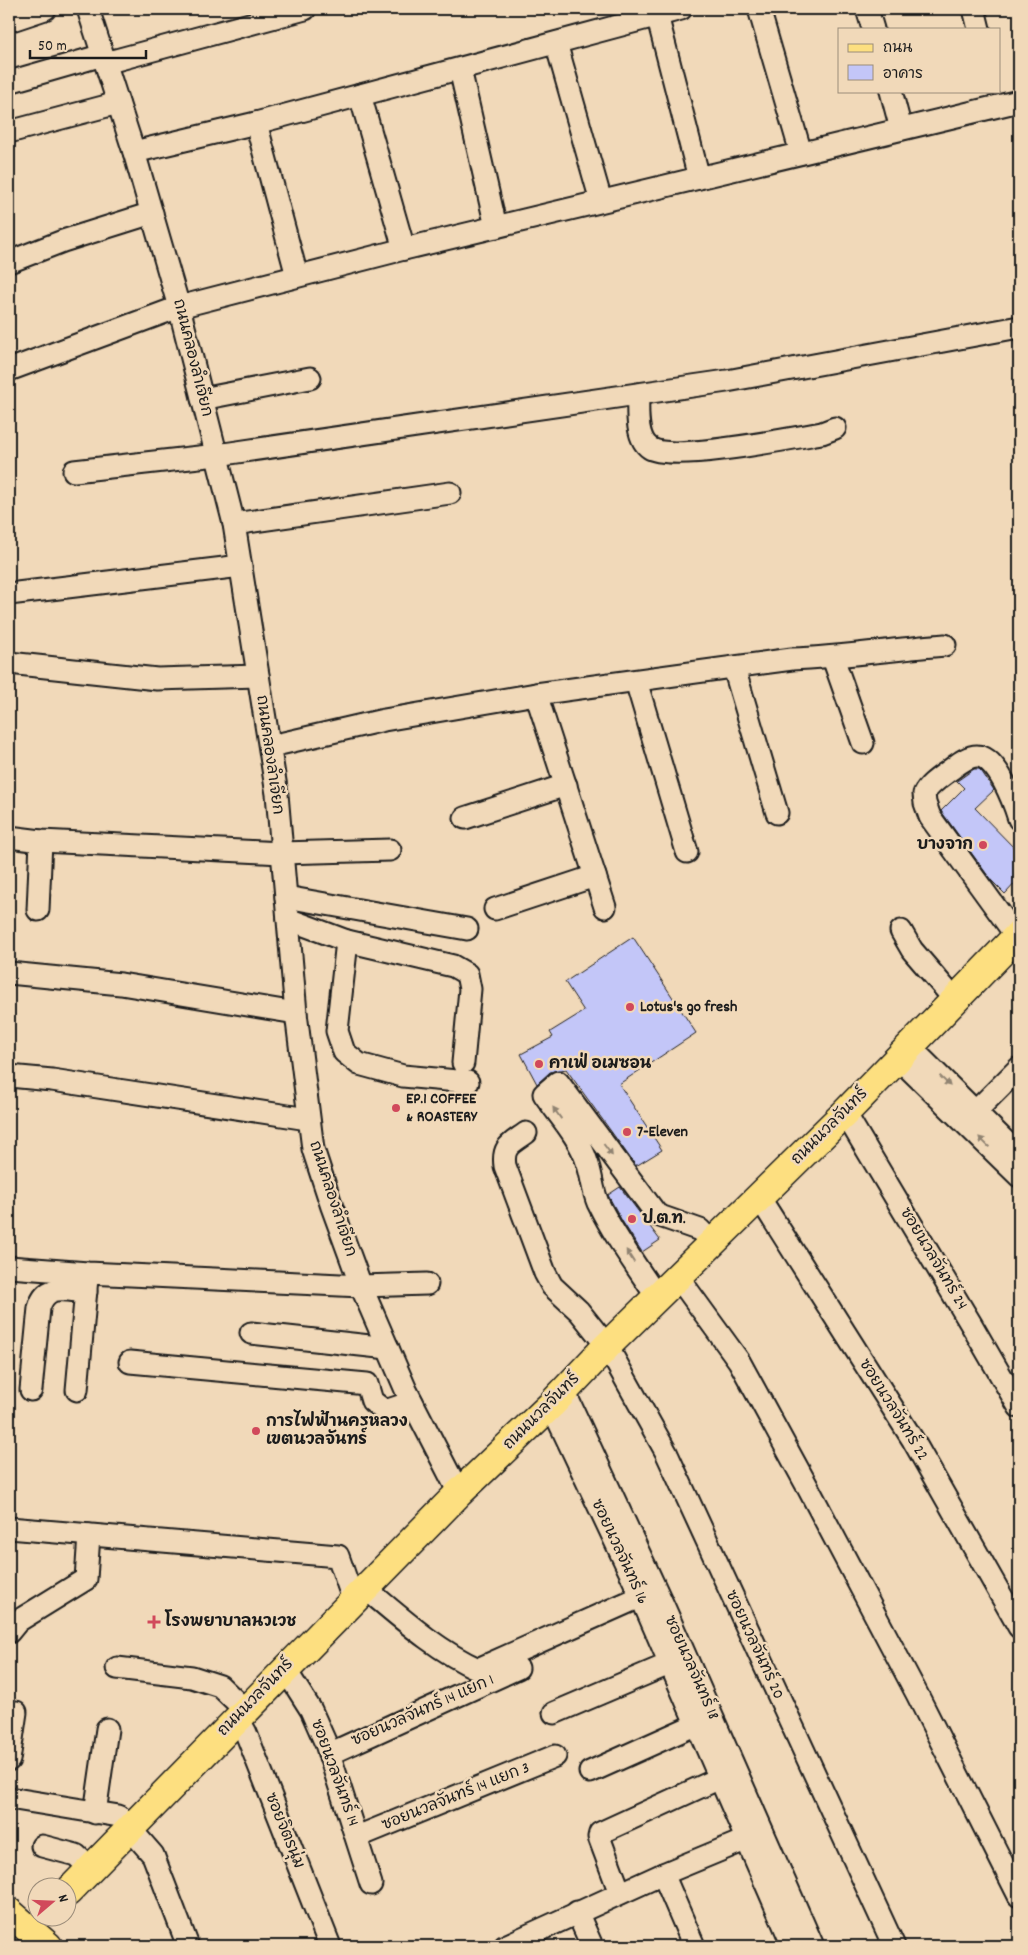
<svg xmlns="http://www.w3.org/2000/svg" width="1028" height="1955" font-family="Dekko,'Playpen Sans Thai',sans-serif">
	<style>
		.building { fill: #c3c6f8; stroke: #1c1c1c }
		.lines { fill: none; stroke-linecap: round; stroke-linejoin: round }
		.minor-casing { stroke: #1c1c1c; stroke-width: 25 }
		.major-casing { stroke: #1c1c1c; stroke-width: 31 }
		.minor { stroke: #f1d9b9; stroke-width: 21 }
		.major { stroke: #fddf80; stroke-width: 28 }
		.oneway { fill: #918472 }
		.poi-dot { fill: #d1495b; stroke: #f1d9b9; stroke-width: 2 }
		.labels { text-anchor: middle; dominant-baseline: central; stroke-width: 5; stroke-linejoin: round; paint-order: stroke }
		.street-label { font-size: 16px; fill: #1c1c1c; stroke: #f1d9b9 }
		.poi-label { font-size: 16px; font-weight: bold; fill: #1c1c1c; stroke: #f1d9b9; text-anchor: start }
	</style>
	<rect width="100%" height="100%" fill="#f1d9b9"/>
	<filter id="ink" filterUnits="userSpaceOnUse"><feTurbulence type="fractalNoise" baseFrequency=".02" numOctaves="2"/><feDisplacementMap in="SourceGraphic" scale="10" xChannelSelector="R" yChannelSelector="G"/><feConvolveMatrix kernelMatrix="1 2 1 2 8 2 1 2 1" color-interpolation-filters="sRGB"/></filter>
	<g filter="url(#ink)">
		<g class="building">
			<polygon points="974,769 979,769 982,772 994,790 975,808 1019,853 1019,879 1005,894 991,880 941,811 964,788 957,781"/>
			<polygon points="633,937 696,1033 619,1084 662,1150 636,1166 566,1069 550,1072 537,1084 521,1054 553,1037 550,1032 584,1011 565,982"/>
			<polygon points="620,1187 660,1240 642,1252 622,1221 608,1195"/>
		</g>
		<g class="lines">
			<defs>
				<g id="minor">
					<polyline points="88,9 134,152 179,307 234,524 277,794 296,1013 313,1149 332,1207 361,1286 406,1390 459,1493"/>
					<polyline points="759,9 801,153"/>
					<polyline points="867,9 873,29"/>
					<polyline points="974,9 979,29"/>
					<polyline points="657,15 699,178"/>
					<polyline points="9,21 45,9"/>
					<polyline points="556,43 601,201"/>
					<polyline points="105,63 305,9"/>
					<polyline points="460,69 496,227"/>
					<polyline points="9,82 103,55"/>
					<polyline points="891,91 901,129"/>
					<polyline points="360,95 404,249"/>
					<polyline points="256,123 297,276"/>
					<polyline points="9,132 118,103"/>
					<polyline points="134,152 256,123 681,9"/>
					<polyline points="9,262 63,241 152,213"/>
					<polyline points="9,370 179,307 404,249 1019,101"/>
					<path d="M638,394C638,409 635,438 650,448C671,462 793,438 822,433L835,428"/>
					<polyline points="202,399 310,378"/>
					<polyline points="74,471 217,455 727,381 1019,327"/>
					<polyline points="234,524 450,493"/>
					<polyline points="9,594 241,566"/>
					<polyline points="833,658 863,743"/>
					<polyline points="9,663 157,679 258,676"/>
					<polyline points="734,668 777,813"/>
					<polyline points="636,681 687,852"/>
					<polyline points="536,694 605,907"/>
					<path d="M271,746L384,720L536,694L792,659C843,657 894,649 945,645"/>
					<polyline points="465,818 566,785"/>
					<polyline points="9,837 41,841 281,853 390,850"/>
					<polyline points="286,897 467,929"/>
					<polyline points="495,909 595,876"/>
					<polyline points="38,910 41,841"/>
					<polyline points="288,919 347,941 337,1031 344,1052 359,1064 403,1076 468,1082"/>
					<polyline points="901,931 912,950 955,1000"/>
					<path d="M1017,937L930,817L925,803L924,794C929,784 941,777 950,770C957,765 967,756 977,756C997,756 1014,803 1019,819"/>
					<polyline points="347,941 453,966 467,974 470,989 463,1063"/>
					<polyline points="9,973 121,984 296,1013"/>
					<polyline points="910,1047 1019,1155"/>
					<polyline points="899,1059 1019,1176"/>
					<polyline points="9,1076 52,1080 308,1119"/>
					<polyline points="976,1111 1019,1068"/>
					<polyline points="845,1113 971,1324 1019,1407"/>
					<path d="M526,1133C511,1144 502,1146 505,1166L545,1273L552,1286L579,1311L607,1346L666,1452L894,1946"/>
					<polyline points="759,1197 913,1440 1019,1627"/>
					<polyline points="9,1267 88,1273 361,1286 427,1284"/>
					<polyline points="678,1277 739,1361 806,1484 917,1694 1019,1896"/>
					<path d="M657,1297C637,1267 614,1236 598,1203C592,1189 592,1175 587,1162C579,1137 559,1116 544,1094L558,1082L657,1215L700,1230L713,1244"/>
					<polyline points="251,1333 388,1348"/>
					<polyline points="130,1362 367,1384 372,1401 385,1411 412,1402"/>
					<path d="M31,1390L39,1308C46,1283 65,1290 86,1292"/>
					<polyline points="77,1390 87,1278"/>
					<polyline points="564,1391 664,1607 813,1946"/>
					<polyline points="551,1405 634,1581 793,1946"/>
					<polyline points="9,1528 338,1556 353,1599"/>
					<path d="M365,1588C400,1617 436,1650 478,1669L631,1601"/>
					<polyline points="9,1632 18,1621 86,1579 89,1535"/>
					<polyline points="117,1668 192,1677 220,1686 245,1710"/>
					<polyline points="285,1669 311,1710 326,1744 371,1884"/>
					<polyline points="554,1713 669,1664"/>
					<polyline points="237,1717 246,1733 330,1946"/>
					<polyline points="329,1754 518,1668"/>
					<polyline points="9,1760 16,1712"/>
					<polyline points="590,1772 697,1724"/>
					<polyline points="9,1798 119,1816 153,1855 188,1946"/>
					<polyline points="95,1813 107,1729"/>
					<polyline points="357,1837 555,1756"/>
					<polyline points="42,1846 76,1855 91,1869"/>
					<polyline points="663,1874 694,1946"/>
					<polyline points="620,1893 599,1837 600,1833 720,1778"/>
					<polyline points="577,1912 592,1946"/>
					<polyline points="505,1946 663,1874 745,1840"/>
				</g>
				<g id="major">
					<polyline points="68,1892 459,1493 551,1405 607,1346 845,1113 1019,934"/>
					<polyline points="9,1912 48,1946"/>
				</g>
			</defs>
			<use href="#minor" class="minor-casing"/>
			<use href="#major" class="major-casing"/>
			<use href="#minor" class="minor"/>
			<use href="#major" class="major"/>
		</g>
		<defs><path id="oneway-solid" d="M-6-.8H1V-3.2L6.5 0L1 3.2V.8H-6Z" transform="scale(1.25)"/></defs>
		<g class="oneway">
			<use href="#oneway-solid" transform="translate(945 1081) rotate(44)"/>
			<use href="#oneway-solid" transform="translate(557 1113) rotate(-125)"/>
			<use href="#oneway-solid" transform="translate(984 1142) rotate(-136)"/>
			<use href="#oneway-solid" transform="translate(608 1150) rotate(53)"/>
			<use href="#oneway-solid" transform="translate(630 1256) rotate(-122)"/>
		</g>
	</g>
	<g class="poi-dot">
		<circle cx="983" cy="845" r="5"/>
		<circle cx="630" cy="1007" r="5"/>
		<circle cx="539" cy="1064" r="5"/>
		<circle cx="396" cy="1108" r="5"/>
		<circle cx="627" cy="1132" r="5"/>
		<circle cx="632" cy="1219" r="5"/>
		<circle cx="256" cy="1431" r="5"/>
		<path d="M151.5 1614.5h5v5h5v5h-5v5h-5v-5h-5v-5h5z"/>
	</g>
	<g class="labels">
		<g class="street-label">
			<text transform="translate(192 358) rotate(76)">ถนนคลองลำเจียก</text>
			<text transform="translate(269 755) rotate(82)">ถนนคลองลำเจียก</text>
			<text transform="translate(830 1127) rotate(-45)">ถนนนวลจันทร์</text>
			<text transform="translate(332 1199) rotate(72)">ถนนคลองลำเจียก</text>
			<text transform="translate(933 1259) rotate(59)">ซอยนวลจันทร์ 24</text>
			<text transform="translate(893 1410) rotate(58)">ซอยนวลจันทร์ 22</text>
			<text transform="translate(542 1412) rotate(-45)">ถนนนวลจันทร์</text>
			<text transform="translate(619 1552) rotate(65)">ซอยนวลจันทร์ 16</text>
			<text transform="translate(754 1645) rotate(65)">ซอยนวลจันทร์ 20</text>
			<text transform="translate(691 1668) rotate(66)">ซอยนวลจันทร์ 18</text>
			<text transform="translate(256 1698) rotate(-46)">ถนนนวลจันทร์</text>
			<text transform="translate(423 1711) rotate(-24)">ซอยนวลจันทร์ 14 แยก 1</text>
			<text transform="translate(334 1773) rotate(70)">ซอยนวลจันทร์ 14</text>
			<text transform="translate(456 1797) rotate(-22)">ซอยนวลจันทร์ 14 แยก 3</text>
			<text transform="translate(284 1831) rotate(68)">ซอยจิตรนุ่ม</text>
		</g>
		<g class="poi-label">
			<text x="973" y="845" text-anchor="end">บางจาก</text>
			<text x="640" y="1007">Lotus's go fresh</text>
			<text x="549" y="1064">คาเฟ่ อเมซอน</text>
			<text x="406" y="1099">EP.1 COFFEE<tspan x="406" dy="18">&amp; ROASTERY</tspan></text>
			<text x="637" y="1132">7-Eleven</text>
			<text x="642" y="1219">ป.ต.ท.</text>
			<text x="266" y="1422">การไฟฟ้านครหลวง<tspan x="266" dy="18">เขตนวลจันทร์</tspan></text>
			<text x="165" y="1622">โรงพยาบาลนวเวช</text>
		</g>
	</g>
	<rect width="1028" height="1955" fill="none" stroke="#f1d9b9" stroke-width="30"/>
	<rect x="15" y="15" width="998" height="1925" fill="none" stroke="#1c1c1c" stroke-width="2" filter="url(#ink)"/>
	<rect x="838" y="28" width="162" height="65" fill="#f1d9b9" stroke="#9c8d7a"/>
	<rect x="848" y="44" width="25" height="8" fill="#fddf80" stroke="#9c8d7a"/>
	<text x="883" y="52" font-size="15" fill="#1c1c1c">ถนน</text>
	<rect x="848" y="65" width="25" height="15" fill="#c3c6f8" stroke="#9c8d7a"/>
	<text x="883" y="78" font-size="15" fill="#1c1c1c">อาคาร</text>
	<g transform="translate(52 1902) rotate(71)"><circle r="24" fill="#f1d9b9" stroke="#9c8d7a"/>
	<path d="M0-4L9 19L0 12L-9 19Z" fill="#d1495b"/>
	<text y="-8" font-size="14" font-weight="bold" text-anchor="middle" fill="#1c1c1c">N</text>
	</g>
	<path d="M30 50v8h116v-8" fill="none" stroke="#1c1c1c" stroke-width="2.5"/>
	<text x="38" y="50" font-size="15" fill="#1c1c1c" stroke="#f1d9b9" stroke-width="4" paint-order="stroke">50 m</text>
</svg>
